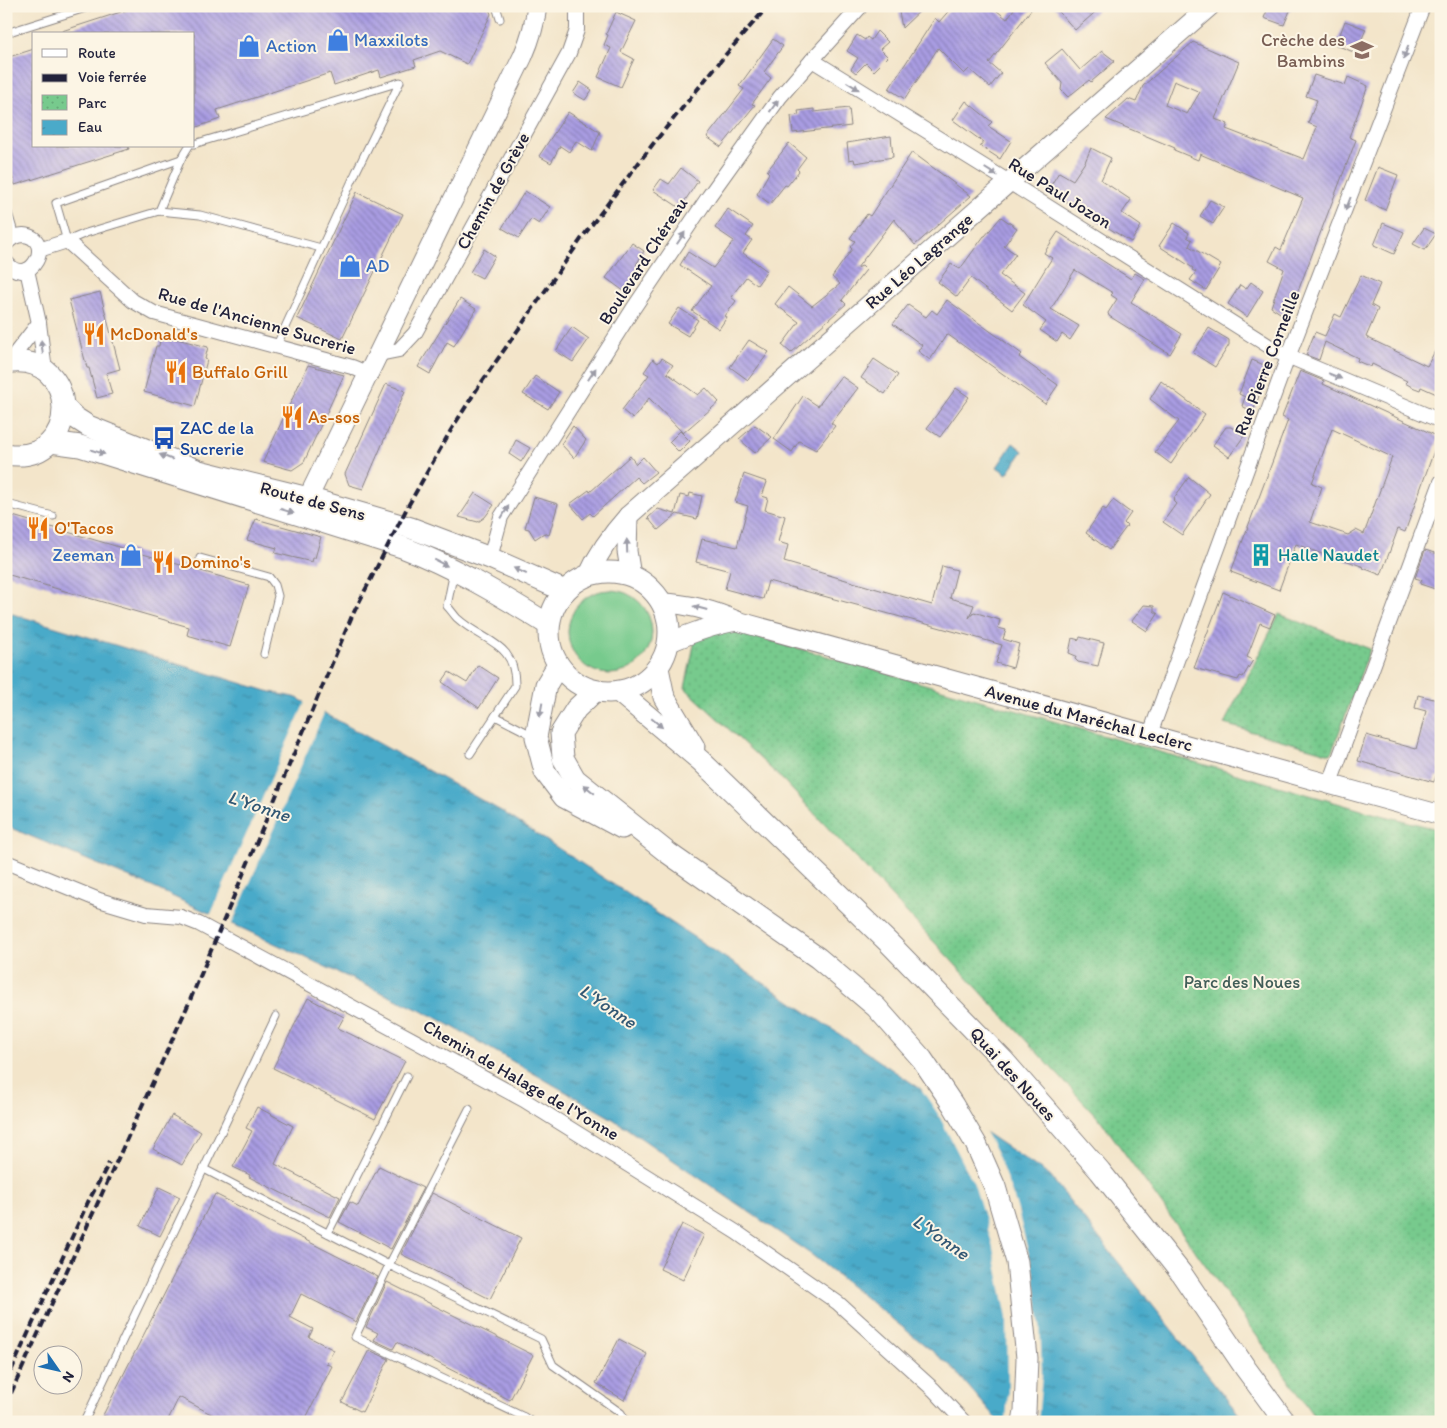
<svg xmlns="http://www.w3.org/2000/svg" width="1447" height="1428" font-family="Itim,sans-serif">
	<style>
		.grass { fill: #77ca8d; stroke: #4c7664 }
		.park { fill: url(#park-dots); stroke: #4c7664 }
		.water { fill: url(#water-ripples); stroke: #366682 }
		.pier { fill: #f3e5ca }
		.building { fill: url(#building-back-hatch); fill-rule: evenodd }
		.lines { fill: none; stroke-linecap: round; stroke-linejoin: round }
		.lane-casing { stroke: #8a8482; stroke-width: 9 }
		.street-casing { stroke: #8a8482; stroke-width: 16 }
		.secondary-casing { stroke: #8a8482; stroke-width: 21 }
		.primary-casing { stroke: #8a8482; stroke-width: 23 }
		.lane { stroke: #fff; stroke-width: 7 }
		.street { stroke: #fff; stroke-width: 14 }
		.secondary { stroke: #fff; stroke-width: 19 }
		.primary { stroke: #fff; stroke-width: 21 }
		.rail { stroke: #22223b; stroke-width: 4; stroke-dasharray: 8 4; stroke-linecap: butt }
		.oneway { fill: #9c9ca7 }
		.labels { text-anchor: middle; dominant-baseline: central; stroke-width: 4; stroke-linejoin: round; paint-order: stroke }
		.shop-label { font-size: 18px; fill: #366cbe; stroke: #fcf5e5; text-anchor: start }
		.education-label { font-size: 18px; fill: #785e54; stroke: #fcf5e5; text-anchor: end }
		.street-label { font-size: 18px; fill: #22223b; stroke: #fcf5e5 }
		.food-label { font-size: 18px; fill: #c56008; stroke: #fcf5e5; text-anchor: start }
		.transit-label { font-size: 18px; fill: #164399; stroke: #fcf5e5; text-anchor: start }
		.culture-label { font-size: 18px; fill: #0d838f; stroke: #fcf5e5; text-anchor: start }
		.park-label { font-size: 18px; fill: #405d58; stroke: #fcf5e5 }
		.water-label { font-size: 19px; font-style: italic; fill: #325874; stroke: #fcf5e5 }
	</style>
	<defs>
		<pattern id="park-dots" width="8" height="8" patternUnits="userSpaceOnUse" patternTransform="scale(1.25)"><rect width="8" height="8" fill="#77ca8d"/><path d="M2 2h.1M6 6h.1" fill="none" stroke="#67ad7b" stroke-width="1.8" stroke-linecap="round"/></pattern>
		<pattern id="water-ripples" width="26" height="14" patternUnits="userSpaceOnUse" patternTransform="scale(1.25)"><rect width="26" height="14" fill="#4aaac9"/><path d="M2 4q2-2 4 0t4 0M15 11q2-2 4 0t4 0" fill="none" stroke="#3d8aa4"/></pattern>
		<pattern id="building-back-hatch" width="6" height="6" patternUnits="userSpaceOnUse" patternTransform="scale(1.25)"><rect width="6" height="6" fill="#a99ce2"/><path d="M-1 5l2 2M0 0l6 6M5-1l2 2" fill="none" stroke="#897fb8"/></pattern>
	</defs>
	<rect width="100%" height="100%" fill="#fcf5e5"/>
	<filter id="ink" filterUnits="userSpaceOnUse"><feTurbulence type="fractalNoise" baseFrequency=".02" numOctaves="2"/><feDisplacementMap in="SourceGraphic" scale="10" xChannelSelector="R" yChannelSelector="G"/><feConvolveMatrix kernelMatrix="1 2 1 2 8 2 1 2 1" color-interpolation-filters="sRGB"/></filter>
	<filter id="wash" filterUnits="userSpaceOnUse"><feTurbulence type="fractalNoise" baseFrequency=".0096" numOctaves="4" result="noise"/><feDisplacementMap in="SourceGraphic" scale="20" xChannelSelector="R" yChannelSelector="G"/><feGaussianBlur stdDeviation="1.12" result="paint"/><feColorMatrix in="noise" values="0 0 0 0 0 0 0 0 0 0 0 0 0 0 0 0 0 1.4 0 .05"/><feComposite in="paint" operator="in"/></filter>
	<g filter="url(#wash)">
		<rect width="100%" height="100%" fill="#f3e5ca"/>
		<circle class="grass" cx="610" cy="632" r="42"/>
		<g class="park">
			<polygon points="1279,614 1370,649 1331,754 1224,724"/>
			<polygon points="699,621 848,662 1365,811 1441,830 1441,1422 1319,1422 1102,1122 785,782 685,688"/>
		</g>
		<g class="water">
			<polygon points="1013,443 1023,451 1007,474 997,467"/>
			<polygon points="6,612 267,691 297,698 503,812 759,980 1050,1176 1245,1422 999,1422 951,1366 812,1255 613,1119 439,1019 150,886 6,826"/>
		</g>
		<g class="pier">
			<polygon points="306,700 325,711 231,926 210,916"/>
			<polygon points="917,1083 983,1128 997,1153 1017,1207 1033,1271 1040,1320 1042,1375 1038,1422 1006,1422 1008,1391 1007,1318 992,1243 974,1184 938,1114"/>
		</g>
		<g id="blocks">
			<g class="building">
				<polygon points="130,6 488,6 491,14 467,64 440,51 414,60 416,66 381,77 379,70 334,85 330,73 217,110 220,119 194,128 194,34 62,34 62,31 130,9"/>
				<polygon points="898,6 925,6 902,28"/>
				<polygon points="953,6 991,6 1007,19 1016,6 1034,6 989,63 1001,73 990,87 969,69 964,74 938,48 905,99 889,89 935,18 939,22"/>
				<polygon points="1054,6 1102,6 1075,30"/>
				<polygon points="1269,6 1292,6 1284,25 1264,18"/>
				<polygon points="616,12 636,21 621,52 634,59 621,87 598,77 611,48 604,45 608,35 606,34"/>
				<polygon points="1345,21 1366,29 1356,53 1336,45"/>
				<polygon points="877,31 888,42 880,49 888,57 874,71 866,63 856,73 851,69 858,58 847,51 857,35 865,40 867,37 871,40"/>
				<polygon points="773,39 783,46 764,72 771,78 752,104 755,105 721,147 707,137 744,89 739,86"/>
				<path d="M1193,42L1239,62L1215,119L1228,124L1226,129L1304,159L1317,127L1308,123L1317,100L1306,96L1314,75L1345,85L1348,77L1368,86L1349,137L1356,140L1295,299L1283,315L1271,307L1284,269L1269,261L1276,247L1281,250L1303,198L1200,154L1198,160L1174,150L1175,148L1106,119L1128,99L1136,102L1143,86ZM1174,81L1200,92L1187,114L1165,105Z"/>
				<polygon points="34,49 34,146 128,146 129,149 15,185 6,157 6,58"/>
				<polygon points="1062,49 1080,70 1102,51 1115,61 1091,82 1089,80 1068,97 1061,90 1062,83 1045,63"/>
				<polygon points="580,82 592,90 585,100 573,93"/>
				<polygon points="966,101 992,122 988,126 1011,141 1000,159 980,146 983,142 953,120"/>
				<polygon points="849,108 851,126 793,133 791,116 799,115 798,111 814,109 814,112"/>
				<polygon points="568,112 600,132 592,151 576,141 569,152 560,146 551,163 539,156"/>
				<polygon points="891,136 893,157 855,163 854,159 849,160 847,143"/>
				<polygon points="789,143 806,157 797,169 799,171 787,186 785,185 770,204 757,194 769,173 767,171"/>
				<polygon points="1091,148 1111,158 1101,180 1131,200 1122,213 1141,226 1131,242 1048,190 1059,172 1073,180 1085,162"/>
				<polygon points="912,152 971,196 915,245 894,219 857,268 862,266 866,270 842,300 846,304 791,353 782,345 799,322 775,304 788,287 812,306 840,284 832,277 852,249 850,247 855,241 850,238 867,214 870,216"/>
				<polygon points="1378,167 1398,175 1385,210 1365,200"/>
				<polygon points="681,168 698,181 680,208 653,190 661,179 669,184"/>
				<polygon points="525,191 550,207 539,224 531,219 519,238 502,228"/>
				<polygon points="357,192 403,214 342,339 297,318"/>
				<polygon points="1210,200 1224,207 1213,224 1200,216"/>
				<polygon points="728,209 753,226 746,236 752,240 743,253 767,271 757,285 746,277 731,297 736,301 725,316 727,317 719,329 692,311 711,286 680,265 688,252 713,268 734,241 715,228"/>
				<polygon points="1001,217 1017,228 1004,246 1016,254 1000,275 1025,293 1012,310 971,278 957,297 938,282 951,264 960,269 984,236 985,236"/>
				<polygon points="1174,223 1189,233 1187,237 1192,240 1189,246 1221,265 1206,290 1190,280 1196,272 1192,270 1193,268 1159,246"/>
				<polygon points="1383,223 1404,232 1394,254 1374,245"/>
				<polygon points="1424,228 1436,234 1425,250 1413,244"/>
				<polygon points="1058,232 1131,279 1135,273 1145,279 1131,302 1182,334 1170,354 1109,316 1108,313 1117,299 1111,295 1113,293 1075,270 1051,309 1079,326 1070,340 1062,334 1057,342 1040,330 1046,322 1023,305 1052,258 1044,253"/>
				<polygon points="632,243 644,251 636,265 641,268 625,292 606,278"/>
				<polygon points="484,249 495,256 482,278 470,272"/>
				<polygon points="1361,275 1380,284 1371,305 1378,309 1366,337 1427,366 1441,340 1441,396 1421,387 1420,390 1412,387 1405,383 1407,381 1372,364 1371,367 1357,361 1358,358 1325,342 1319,360 1306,355 1315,332 1325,336 1335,314 1341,317"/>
				<polygon points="1251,282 1263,291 1247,317 1228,304 1240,285 1246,289"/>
				<polygon points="100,292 120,369 106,373 112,394 97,398 89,368 87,368 69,300"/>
				<polygon points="460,299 476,309 454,346 447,342 430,374 418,367"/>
				<polygon points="947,300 1022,354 1019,357 1058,385 1045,404 947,334 930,360 918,351 922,345 893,324 908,305 926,317 932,310 937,314"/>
				<polygon points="679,308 698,320 688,336 668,324"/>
				<polygon points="572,327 589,339 573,362 556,351"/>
				<polygon points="1209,328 1229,340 1229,345 1215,367 1193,353"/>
				<polygon points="161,335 208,347 205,359 207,360 195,406 144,392 156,346 159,346"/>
				<polygon points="749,340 769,352 748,380 730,367"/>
				<polygon points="662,358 673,365 667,373 698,395 706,388 719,402 683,433 649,398 633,419 622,410 649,375 644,372 653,359 658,363"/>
				<polygon points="874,359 898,375 885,394 861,378"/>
				<polygon points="1252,360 1264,365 1267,375 1253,412 1242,406 1245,397 1239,394"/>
				<polygon points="308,365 344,375 304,462 292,470 263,462"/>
				<path d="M1300,371L1324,381L1323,384L1439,437L1405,532L1398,529L1381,575L1363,568L1364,567L1331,555L1330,557L1296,544L1279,590L1231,572L1288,420L1282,417ZM1332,429L1392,457L1364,534L1356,530L1348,535L1310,522L1322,487L1312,483Z"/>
				<polygon points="535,376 559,392 548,409 523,394"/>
				<polygon points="841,376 858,388 831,423 835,426 816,450 799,441 792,452 774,439 803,396 818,406"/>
				<polygon points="1161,381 1205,414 1171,464 1155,452 1179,421 1150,399"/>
				<polygon points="386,384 405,391 363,489 349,485 345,474"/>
				<polygon points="956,388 969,397 940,437 927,428"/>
				<polygon points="755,425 772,437 755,453 739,439"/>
				<polygon points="573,426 586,440 574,458 561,444"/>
				<polygon points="1226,427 1231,427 1244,436 1229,457 1213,445"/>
				<polygon points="680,431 690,441 679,452 669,442"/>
				<polygon points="516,440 530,448 521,462 509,454"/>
				<polygon points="630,456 636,464 643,457 656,472 642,483 636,477 593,516 590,513 583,519 570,504 589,490 590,492"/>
				<polygon points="744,474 767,482 762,496 768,498 765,510 785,516 778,542 788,545 784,562 932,605 942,566 957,570 950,598 974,605 969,618 974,612 1000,620 998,628 1006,630 1003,639 1019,644 1013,668 996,663 1002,645 967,635 768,581 763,599 725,589 730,571 696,562 702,539 737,547 748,506 735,502"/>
				<polygon points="1189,477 1210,494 1182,535 1163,522 1176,504 1173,501 1175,499 1174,498"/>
				<polygon points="475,493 494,505 485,517 478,522 459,517"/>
				<polygon points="690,493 702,496 697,519 677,514 658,530 648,518 658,509 675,514 680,495 689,497"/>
				<polygon points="534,497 558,504 549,535 544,533 535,539 529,529 525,528"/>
				<polygon points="1113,500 1131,513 1124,523 1127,526 1109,550 1086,533 1103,508 1106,510"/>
				<polygon points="6,514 249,585 230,647 187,635 189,627 6,574"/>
				<polygon points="256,519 321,537 315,558 313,558 312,562 275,553 277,548 247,540"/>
				<polygon points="1425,550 1441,555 1441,591 1420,584 1422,580 1415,578"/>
				<polygon points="1223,592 1275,615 1270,627 1260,623 1247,657 1253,660 1243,677 1240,676 1238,680 1194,668"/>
				<polygon points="1144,605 1154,606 1154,611 1158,614 1147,631 1132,621"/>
				<polygon points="1080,637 1104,643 1098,666 1078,662 1075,659 1076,656 1069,653 1072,638 1079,640"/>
				<polygon points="478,665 498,678 479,708 442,682 449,672 467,683"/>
				<polygon points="1418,695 1441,701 1441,778 1436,776 1434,782 1358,761 1366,735 1416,749 1426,711 1415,708"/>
				<polygon points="308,998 344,1017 338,1028 405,1061 375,1119 273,1068"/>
				<polygon points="257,1107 293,1126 275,1164 340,1197 330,1217 249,1177 250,1175 233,1167 252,1131 246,1128"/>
				<polygon points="172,1115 201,1132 182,1165 153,1149"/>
				<polygon points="379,1166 423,1188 391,1249 339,1222 350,1202 358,1206"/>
				<polygon points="159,1187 180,1197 160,1236 140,1226"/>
				<polygon points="432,1193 521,1238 490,1299 401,1254"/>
				<polygon points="215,1194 378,1277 356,1322 301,1294 290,1317 313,1329 309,1337 334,1350 326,1364 332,1366 304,1422 226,1422 179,1397 167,1422 116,1422 103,1415"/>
				<polygon points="682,1224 704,1235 683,1280 660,1269"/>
				<polygon points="387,1282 533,1355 510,1400 397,1342 393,1349 374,1340 378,1333 366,1327"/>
				<polygon points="619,1339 647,1354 624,1400 596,1383"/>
				<polygon points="369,1350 389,1359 362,1412 342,1402"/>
			</g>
		</g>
	</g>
	<g filter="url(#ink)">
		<use href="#blocks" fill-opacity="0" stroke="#8a8482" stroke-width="1"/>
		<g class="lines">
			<defs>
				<g id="lane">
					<polyline points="496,6 500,19"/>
					<polyline points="6,33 92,6"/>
					<polyline points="194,144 400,82 356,172 276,347"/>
					<polyline points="181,159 56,203 67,241 86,233 159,211 200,215 321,248"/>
					<polyline points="6,206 15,236"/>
					<polyline points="159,211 181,159 189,146"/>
					<polyline points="7,504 53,516"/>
					<polyline points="200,558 269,577 275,585 278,596 264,654"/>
					<path d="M452,581L447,606C451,610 454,615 457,618C484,643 516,641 515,686L470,754"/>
					<polyline points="495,716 534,736"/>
					<polyline points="204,1169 389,1265 469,1109"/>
					<polyline points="328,1233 407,1076"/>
					<polyline points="524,1417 355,1337 389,1265 541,1339 553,1365 621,1413 626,1422"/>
					<polyline points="84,1422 276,1016"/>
					<polyline points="521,1422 524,1417 532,1422"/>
				</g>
				<g id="street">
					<polyline points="812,60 1009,182 1280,353 1441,421"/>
					<path d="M6,244C11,238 16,235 23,235C57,238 30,292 6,262"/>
					<polyline points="39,250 67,241 133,301 154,313 352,367 369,374"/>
					<polyline points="27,270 39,323 45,371"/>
					<polyline points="379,354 399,350 415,333 569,53 577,30 577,6"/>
					<polyline points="8,363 39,323"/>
					<polyline points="490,558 501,517 633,309 709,196 780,97 812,60 861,6"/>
					<polyline points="1150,734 1282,373 1423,6"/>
					<polyline points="1330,783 1441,482"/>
					<polyline points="6,862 99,900 146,914 181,917 199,924 524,1100 736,1232 838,1303 934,1390 964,1422"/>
				</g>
				<g id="secondary">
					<path d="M308,498L523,56C530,40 535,24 537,6"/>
					<polyline points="628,516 627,551 631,576"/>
					<path d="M588,576C598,553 611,535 628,516L1210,6"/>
					<path d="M662,603C689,604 712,610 737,621L1441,815"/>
					<path d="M668,643C691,633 712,625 737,621"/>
				</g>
				<g id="primary">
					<path d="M6,363C81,349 83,467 6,454"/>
					<polyline points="64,407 74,417 88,426 199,471 308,498 411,528 490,558 565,591"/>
					<path d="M51,442L80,446L402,547C454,567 501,595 549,625"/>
					<circle cx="609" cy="632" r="60"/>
					<polyline points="558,665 546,685 536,737 545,772 564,797 622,828"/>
					<polyline points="658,668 664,697 694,747"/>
					<polyline points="595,691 576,709 561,733 563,758 575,779 668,853 818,958 876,1007 922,1059 953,1105 976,1144 995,1187 1017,1262 1027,1358 1025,1411 1023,1422"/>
					<polyline points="619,692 701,761 889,943 1003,1060 1100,1171 1181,1273 1246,1369 1285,1422"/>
				</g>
			</defs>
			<use href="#lane" class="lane-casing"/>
			<use href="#street" class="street-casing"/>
			<use href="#secondary" class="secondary-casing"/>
			<use href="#primary" class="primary-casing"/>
			<use href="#lane" class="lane"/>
			<use href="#street" class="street"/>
			<use href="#secondary" class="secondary"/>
			<use href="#primary" class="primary"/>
			<g class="rail">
				<polyline points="6,7 10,6"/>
				<polyline points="6,1382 88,1202 109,1163"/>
				<polyline points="6,1404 188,1005 352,616 408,506 451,430 479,386 584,235 653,144 727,53 768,6"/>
			</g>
		</g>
		<defs><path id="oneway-solid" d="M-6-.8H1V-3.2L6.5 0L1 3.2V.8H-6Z" transform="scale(1.25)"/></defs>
		<g class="oneway">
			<use href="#oneway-solid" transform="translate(1406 52) rotate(111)"/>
			<use href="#oneway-solid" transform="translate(853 86) rotate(32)"/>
			<use href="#oneway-solid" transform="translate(774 106) rotate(-54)"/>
			<use href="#oneway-solid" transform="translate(991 172) rotate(32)"/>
			<use href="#oneway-solid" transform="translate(1348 204) rotate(111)"/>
			<use href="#oneway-solid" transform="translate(681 238) rotate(-56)"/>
			<use href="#oneway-solid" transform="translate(42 347) rotate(-97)"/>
			<use href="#oneway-solid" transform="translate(592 374) rotate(-57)"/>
			<use href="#oneway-solid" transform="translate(1335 376) rotate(23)"/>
			<use href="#oneway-solid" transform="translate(98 452) rotate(18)"/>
			<use href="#oneway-solid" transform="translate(166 457) rotate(-158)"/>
			<use href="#oneway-solid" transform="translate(287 511) rotate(17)"/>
			<use href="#oneway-solid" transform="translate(505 512) rotate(-59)"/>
			<use href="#oneway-solid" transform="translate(627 546) rotate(-92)"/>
			<use href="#oneway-solid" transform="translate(441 563) rotate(26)"/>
			<use href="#oneway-solid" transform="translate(520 571) rotate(-155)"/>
			<use href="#oneway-solid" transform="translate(700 608) rotate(-165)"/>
			<use href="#oneway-solid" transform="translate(541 710) rotate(100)"/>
			<use href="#oneway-solid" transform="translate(657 723) rotate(40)"/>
			<use href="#oneway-solid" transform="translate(589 789) rotate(-141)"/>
		</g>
	</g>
	<defs>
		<symbol id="shop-bare" viewBox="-9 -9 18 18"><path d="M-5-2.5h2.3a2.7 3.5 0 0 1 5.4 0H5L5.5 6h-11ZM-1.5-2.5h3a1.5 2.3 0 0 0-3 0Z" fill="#3f7fe0" stroke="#fcf5e5" stroke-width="2.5" paint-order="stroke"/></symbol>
		<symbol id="school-bare" viewBox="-9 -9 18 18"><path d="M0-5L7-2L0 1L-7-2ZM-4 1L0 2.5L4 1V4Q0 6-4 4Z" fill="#8d6e63" stroke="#fcf5e5" stroke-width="2.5" paint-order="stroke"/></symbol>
		<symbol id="restaurant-bare" viewBox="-9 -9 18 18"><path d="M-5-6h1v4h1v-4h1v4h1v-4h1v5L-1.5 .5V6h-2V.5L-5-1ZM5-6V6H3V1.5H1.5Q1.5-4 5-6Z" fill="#e8710a" stroke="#fcf5e5" stroke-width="2.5" paint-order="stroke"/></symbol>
		<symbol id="bus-bare" viewBox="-9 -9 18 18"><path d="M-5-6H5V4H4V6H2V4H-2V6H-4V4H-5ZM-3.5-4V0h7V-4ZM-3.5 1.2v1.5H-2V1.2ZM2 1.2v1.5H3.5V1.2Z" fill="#1a4fb4" stroke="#fcf5e5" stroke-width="2.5" paint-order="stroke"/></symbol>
		<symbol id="building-bare" viewBox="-9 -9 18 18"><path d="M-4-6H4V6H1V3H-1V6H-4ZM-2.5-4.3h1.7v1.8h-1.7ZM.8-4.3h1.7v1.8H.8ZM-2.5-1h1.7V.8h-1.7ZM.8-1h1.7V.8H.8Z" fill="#0f9aa8" stroke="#fcf5e5" stroke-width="2.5" paint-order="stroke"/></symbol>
	</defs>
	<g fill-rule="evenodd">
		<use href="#shop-bare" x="322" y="24" width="32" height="32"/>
		<use href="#shop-bare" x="233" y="30" width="32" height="32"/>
		<use href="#school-bare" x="1346" y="34" width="32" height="32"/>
		<use href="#shop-bare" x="334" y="250" width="32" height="32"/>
		<use href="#restaurant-bare" x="78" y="318" width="32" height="32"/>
		<use href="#restaurant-bare" x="160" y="356" width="32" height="32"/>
		<use href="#restaurant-bare" x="276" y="401" width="32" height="32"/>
		<use href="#bus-bare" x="148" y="422" width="32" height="32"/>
		<use href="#restaurant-bare" x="22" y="512" width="32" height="32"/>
		<use href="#shop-bare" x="115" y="539" width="32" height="32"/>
		<use href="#building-bare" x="1245" y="539" width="32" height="32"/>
		<use href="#restaurant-bare" x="147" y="546" width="32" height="32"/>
	</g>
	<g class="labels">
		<g class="shop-label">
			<text x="354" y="40">Maxxilots</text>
			<text x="266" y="46">Action</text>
			<text x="366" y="266">AD</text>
			<text x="114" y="555" text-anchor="end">Zeeman</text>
		</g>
		<g class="education-label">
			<text x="1345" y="40">Crèche des<tspan x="1345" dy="21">Bambins</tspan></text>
		</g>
		<g class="street-label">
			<text transform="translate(493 191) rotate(-61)">Chemin de Grève</text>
			<text transform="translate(1060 193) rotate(32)">Rue Paul Jozon</text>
			<text transform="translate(643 261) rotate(-57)">Boulevard Chéreau</text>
			<text transform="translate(919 261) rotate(-41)">Rue Léo Lagrange</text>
			<text transform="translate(257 321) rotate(16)">Rue de l'Ancienne Sucrerie</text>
			<text transform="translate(1267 363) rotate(-69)">Rue Pierre Corneille</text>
			<text transform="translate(313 501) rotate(15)">Route de Sens</text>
			<text transform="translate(1089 718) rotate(15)">Avenue du Maréchal Leclerc</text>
			<text transform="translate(1013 1074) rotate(48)">Quai des Noues</text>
			<text transform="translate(521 1080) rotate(30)">Chemin de Halage de l'Yonne</text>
		</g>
		<g class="food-label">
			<text x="110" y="334">McDonald's</text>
			<text x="192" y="372">Buffalo Grill</text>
			<text x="308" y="417">As-sos</text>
			<text x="54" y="528">O'Tacos</text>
			<text x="180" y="562">Domino's</text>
		</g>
		<g class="transit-label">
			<text x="180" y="428">ZAC de la<tspan x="180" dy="21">Sucrerie</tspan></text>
		</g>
		<g class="culture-label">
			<text x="1278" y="555">Halle Naudet</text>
		</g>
		<g class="park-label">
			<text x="1242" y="982">Parc des Noues</text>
		</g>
		<g class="water-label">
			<text transform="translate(259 806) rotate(18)">L'Yonne</text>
			<text transform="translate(608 1006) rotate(34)">L'Yonne</text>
			<text transform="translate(941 1237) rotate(35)">L'Yonne</text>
		</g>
	</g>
	<rect width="1447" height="1428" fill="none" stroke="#fcf5e5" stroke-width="25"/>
	<rect x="32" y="32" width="162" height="115" fill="#fcf5e5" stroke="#a5a1a1"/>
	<rect x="42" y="49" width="25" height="8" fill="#ffffff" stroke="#a5a1a1"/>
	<text x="78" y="58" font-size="15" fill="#22223b">Route</text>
	<rect x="42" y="74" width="25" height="8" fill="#22223b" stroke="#a5a1a1"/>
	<text x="78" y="82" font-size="15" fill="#22223b">Voie ferrée</text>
	<rect x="42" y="95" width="25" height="15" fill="url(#park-dots)" stroke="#a5a1a1"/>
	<text x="78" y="108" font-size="15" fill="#22223b">Parc</text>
	<rect x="42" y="120" width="25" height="15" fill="url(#water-ripples)" stroke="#a5a1a1"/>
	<text x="78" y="132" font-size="15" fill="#22223b">Eau</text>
	<g transform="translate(58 1370) rotate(124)"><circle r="24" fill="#fcf5e5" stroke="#a5a1a1"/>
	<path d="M0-4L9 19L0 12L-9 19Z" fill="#1f6fb2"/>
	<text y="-8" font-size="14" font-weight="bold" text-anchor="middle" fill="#22223b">N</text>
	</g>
</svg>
